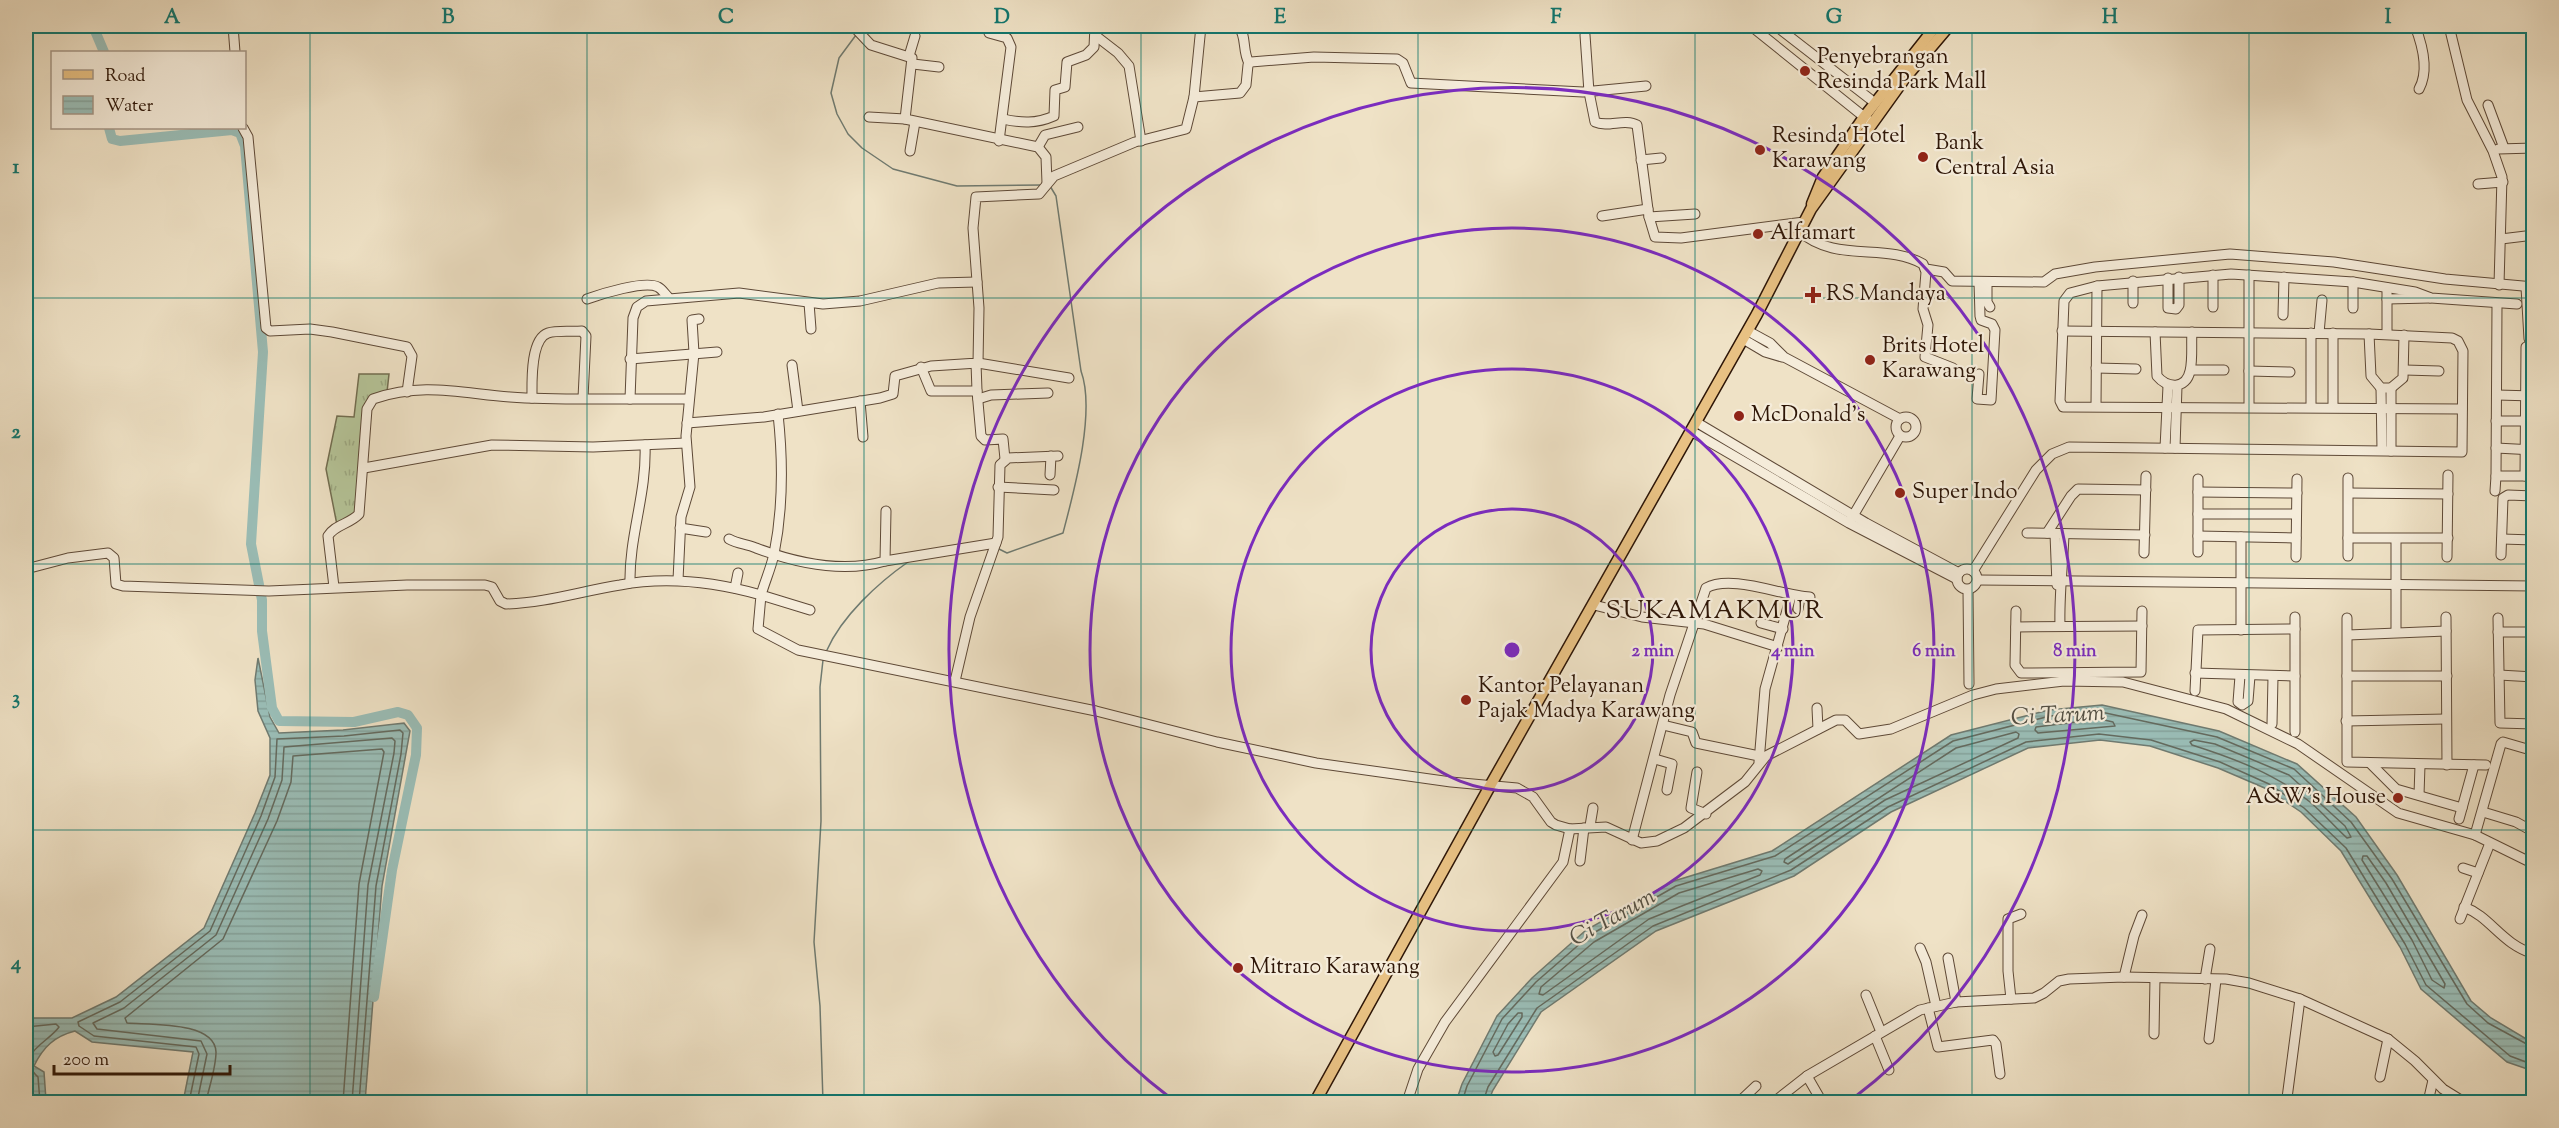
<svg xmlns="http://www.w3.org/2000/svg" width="2559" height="1128" font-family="'Sorts Mill Goudy',serif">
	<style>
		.grass { fill: url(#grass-tufts); stroke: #726d50; stroke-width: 1.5 }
		.water { fill: url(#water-rules); stroke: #6f7a70; stroke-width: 1.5 }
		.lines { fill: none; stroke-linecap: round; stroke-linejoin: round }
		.shore { stroke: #646a5e; stroke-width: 1.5 }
		.stream { stroke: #6f7a70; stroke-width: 1.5 }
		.river { stroke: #9abdb6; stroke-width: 10 }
		.minor-casing { stroke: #5e4937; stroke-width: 11 }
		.major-casing { stroke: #2e1607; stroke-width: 13 }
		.minor { stroke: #f5ecda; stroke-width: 9 }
		.major { stroke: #e8c183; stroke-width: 10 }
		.grid { fill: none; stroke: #0f766e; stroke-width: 1.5; stroke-opacity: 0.55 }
		.ring { fill: none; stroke: #7b2cbf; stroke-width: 3 }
		.poi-dot { fill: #8f2418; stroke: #f5ecda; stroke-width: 2 }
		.labels { text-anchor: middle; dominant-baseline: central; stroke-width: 4.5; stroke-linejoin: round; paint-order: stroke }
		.poi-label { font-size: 22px; fill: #2e1607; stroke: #f5ecda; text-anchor: start }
		.water-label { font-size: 24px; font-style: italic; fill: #545044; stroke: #f5ecda }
		.quarter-label { font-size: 26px; letter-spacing: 1.5px; fill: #2e1607; stroke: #f5ecda }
		.centre { fill: #7b2cbf; stroke: #f5ecda; stroke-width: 3 }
		.ring-label { font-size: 18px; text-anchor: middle; font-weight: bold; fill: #7b2cbf; stroke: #f5ecda; stroke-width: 4.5; stroke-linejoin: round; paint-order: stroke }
		.neatline { fill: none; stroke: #0f766e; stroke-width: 2 }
		.grid-label { font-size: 20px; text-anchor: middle; font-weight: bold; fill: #0f766e }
	</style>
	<defs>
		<pattern id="grass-tufts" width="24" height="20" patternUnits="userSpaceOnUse" patternTransform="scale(1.5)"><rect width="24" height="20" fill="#b5c498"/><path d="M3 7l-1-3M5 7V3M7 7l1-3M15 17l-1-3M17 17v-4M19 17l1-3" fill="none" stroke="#9ca882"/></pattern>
		<pattern id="water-rules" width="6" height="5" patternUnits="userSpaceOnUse" patternTransform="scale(1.5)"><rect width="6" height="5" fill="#9abdb6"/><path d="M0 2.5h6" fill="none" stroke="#85a29b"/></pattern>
	</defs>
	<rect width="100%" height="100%" fill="#efe2c6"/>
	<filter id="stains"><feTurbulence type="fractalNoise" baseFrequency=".00333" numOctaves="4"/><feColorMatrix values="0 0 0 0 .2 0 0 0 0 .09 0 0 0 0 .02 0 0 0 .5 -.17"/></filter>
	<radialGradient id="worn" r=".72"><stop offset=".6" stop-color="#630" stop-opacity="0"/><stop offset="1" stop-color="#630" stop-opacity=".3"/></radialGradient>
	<polygon class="grass" points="359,374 389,374 387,392 372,398 357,517 337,525 326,469 337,416 354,417"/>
	<g class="water">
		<path d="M258,658L270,717L279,733L343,730L404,723L410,731L382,886L365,1102H183L193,1052L92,1042L75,1031C55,1036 43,1047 34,1066L44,1072L46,1100L26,1102V1022L31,1018H72L116,997L204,928L255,813L270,775V738L258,711L255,680Z"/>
		<polygon points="2102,705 2219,731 2297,764 2356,817 2397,875 2471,1001 2491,1018 2533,1043 2533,1071 2507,1062 2421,989 2400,947 2341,851 2301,812 2267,789 2218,768 2150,746 2100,740 2028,748 1891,812 1794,876 1656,931 1541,1012 1493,1090 1488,1102 1456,1102 1462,1084 1497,1016 1532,978 1586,930 1674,881 1772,851 1951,735 2049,710"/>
	</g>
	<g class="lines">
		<g class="shore">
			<polygon points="2100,719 2113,722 2115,726 2038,733 2035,730 2036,727"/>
			<polygon points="2016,732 2019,734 2018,738 1885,800 1788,864 1784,862 1785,859 1956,748"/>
			<path d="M2194,740L2215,744L2289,775L2345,826L2351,837L2347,838C2334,826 2323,813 2310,802C2276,774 2233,758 2192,745L2190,742Z"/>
			<polygon points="2363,856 2367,856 2386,883 2445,984 2444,988 2432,980 2412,940 2362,860"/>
			<polygon points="1758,869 1762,871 1760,875 1649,919 1543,995 1539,994 1541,987 1594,942 1679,893"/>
			<polygon points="1518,1013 1522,1013 1522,1017 1498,1055 1495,1056 1493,1052 1508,1024"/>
			<path d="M26,1027L56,1024L59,1027C48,1043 13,1054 38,1077L40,1102"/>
			<polyline points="189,1102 199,1054 196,1047 94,1036 79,1026 78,1022 120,1002 210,931 261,816 275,777 277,739 344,736 400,730 403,733 401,754 376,886 359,1102"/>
			<polyline points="197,1102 207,1054 201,1041 97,1029 93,1023 124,1008 216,935 268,819 282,780 284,747 392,738 395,741 394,753 368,885 352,1102"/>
			<path d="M206,1102C209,1087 216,1068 216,1052C215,1021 150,1025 127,1023L125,1018L223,939L277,821L291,782L293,756L382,749L384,752L359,884L343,1102"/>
			<polyline points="1462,1102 1467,1086 1502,1019 1536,982 1590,935 1676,886 1775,856 1953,741 2050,716 2101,712 2217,737 2294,769 2351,822 2392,879 2467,1004 2488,1023 2534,1048"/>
			<polyline points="1483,1102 1488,1087 1537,1008 1653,926 1791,870 1888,807 2026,742 2099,734 2151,740 2220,762 2269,784 2304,808 2346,848 2405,944 2426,985 2510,1056 2534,1065"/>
		</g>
		<g class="stream">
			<polyline points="856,35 839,58 831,93 837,114 848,134 862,148 893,169 957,186 1043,185"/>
			<path d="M997,548L1007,553L1063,533C1074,491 1096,412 1081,371L1056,196L1050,186"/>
			<path d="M827,650C842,616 878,583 908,562"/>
			<polyline points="823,660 820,687 821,821 814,942 820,1006 823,1102"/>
		</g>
		<g class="river">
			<polyline points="93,26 104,52"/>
			<polyline points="109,128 112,139 120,141 232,130 240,133 245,146 263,352 251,544 262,600 262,631 272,708 279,721 354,722 398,712 408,715 417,728 416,755 392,870 374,997"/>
		</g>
		<defs>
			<g id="minor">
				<polyline points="233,26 235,52"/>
				<polyline points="853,26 871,45 912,58 905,119 1038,147 1046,157 1047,183"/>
				<polyline points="987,26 989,33 1007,38 1011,47 999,141"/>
				<path d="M1238,26C1247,35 1242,51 1249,63"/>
				<polyline points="1751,26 1868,120"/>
				<polyline points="1776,26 1870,99"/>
				<path d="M2415,26C2422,44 2429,71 2419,89"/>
				<polyline points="2449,26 2467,100 2493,151 2502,177 2499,285"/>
				<path d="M1585,35L1589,92L1595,122C1608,128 1625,118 1637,125L1649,217L1655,237L1681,238L1804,222"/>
				<polyline points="1096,36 1118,53 1129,66 1141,141"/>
				<polyline points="909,56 915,36"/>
				<polyline points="913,64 939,67"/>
				<polyline points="1194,97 1201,26"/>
				<polyline points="2488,105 2504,148"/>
				<polyline points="869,117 905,119"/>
				<path d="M1003,119C1021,123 1036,124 1054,116L1055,90L1065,87L1067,62L1086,55L1094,47L1095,26"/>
				<polyline points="243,128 248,137 266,328 270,331 310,329 332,332 407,347 412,356 407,392"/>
				<polyline points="1038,147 1045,135 1078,127"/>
				<polyline points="2498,149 2534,148"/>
				<polyline points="910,151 915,122"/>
				<polyline points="1641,160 1661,158"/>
				<polyline points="2478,184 2503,182"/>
				<polyline points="1602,216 1648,209"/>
				<polyline points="1649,217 1695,214"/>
				<path d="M1799,231C1836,264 1885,242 1923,264L1926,272L1923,309L1928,325L1925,357L1953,368"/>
				<polyline points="2501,239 2534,235"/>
				<polyline points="1926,269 1944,272 1952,281 2044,282 2055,274 2095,267 2230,254 2334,262 2445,279 2534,287"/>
				<polyline points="2168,278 2168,308 2176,309 2179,305 2179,277"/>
				<polyline points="2133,281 2133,303"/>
				<polyline points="1987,282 1987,302 1990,307"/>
				<polyline points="2526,287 2529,339 2534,342"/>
				<polyline points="2387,288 2387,334"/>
				<path d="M587,299C601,294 645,280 658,287C662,289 665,294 668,297"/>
				<polyline points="2387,299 2430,298"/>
				<polyline points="809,303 811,329"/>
				<polyline points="2497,304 2496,476 2534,476"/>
				<polyline points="2213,307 2213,275"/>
				<polyline points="2353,308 2353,282"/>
				<polyline points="2283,315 2284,277"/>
				<polyline points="1748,331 1770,343 1784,357 1900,419"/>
				<path d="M2155,332L2157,376C2167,388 2186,390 2190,371C2193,359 2191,344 2192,332"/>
				<polyline points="2319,333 2322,300"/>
				<polyline points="2333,333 2333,407"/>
				<polyline points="2369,334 2371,376 2381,388 2391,388 2403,378 2404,335"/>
				<polyline points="1743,339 1765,352 1782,357"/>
				<polyline points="630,359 717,352"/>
				<polyline points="976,363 977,391"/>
				<polyline points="978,363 1069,378"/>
				<polyline points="792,365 798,411"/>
				<polyline points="921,367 931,391 977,391 981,436 985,440 1003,439 1005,459"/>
				<polyline points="2096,368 2136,369"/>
				<polyline points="2191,370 2224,370"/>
				<polyline points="2405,370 2439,371"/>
				<polyline points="2249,371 2290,372"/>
				<polyline points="1979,374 1977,399 1991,400 1995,330 1992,324 1981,320 1980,316 1979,282"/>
				<polyline points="2381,388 2382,450"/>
				<polyline points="2391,388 2391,451"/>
				<polyline points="2497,395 2534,396"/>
				<path d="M532,398C532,383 530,339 548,333C557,330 571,332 582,331L586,336L583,398"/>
				<polyline points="630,399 688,399"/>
				<polyline points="978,399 991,395 1048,393"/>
				<polyline points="860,401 863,437"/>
				<polyline points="2096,406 2097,286"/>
				<polyline points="2249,406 2249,275"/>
				<polyline points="2311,407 2311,333"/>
				<polyline points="2462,409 2063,407 2060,401 2064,301 2070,293 2097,286 2231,274 2353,282 2415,292 2431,298 2517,304"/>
				<path d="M778,414C783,460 783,509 774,554C771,568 765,581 761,595L810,610"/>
				<circle cx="1906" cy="427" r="10"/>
				<polyline points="2496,421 2534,421"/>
				<polyline points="1696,422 1866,523 1959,573"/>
				<polyline points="687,423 764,417 880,398 893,394 895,376 931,366 978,363 979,308 973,228 976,197 1039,194 1054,176 1135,142 1186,129 1194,97 1240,93 1246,85 1248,65 1251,62 1314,57 1397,59 1403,63 1411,83 1583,92 1646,86"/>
				<polyline points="1691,431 1849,523 1957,579"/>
				<polyline points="2165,448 2168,386"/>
				<polyline points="2175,448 2177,386"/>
				<polyline points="2496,448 2534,450"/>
				<polyline points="364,468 492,445 593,447 686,443"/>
				<polyline points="1050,475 1051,456"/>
				<polyline points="2525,476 2526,347"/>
				<polyline points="2198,479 2198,552"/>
				<polyline points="998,487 1054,490"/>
				<polyline points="2495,491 2496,476"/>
				<polyline points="2198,492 2297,493"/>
				<polyline points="2349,493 2448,494"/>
				<polyline points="2198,514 2296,514"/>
				<polyline points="1850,521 1900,436"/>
				<polyline points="680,528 706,532"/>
				<polyline points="2027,533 2145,535"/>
				<polyline points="2047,533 2071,496 2078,489 2146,490"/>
				<polyline points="2055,534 2057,585"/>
				<polyline points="2198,536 2296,538"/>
				<polyline points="2241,537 2241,630"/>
				<polyline points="2348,538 2448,538"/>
				<path d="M729,539C738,544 747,544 756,548C796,563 842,574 885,561L886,511"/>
				<polyline points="2502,539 2534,540"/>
				<polyline points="2144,553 2146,476"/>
				<polyline points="2501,555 2503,498 2508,495 2534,496"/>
				<polyline points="2348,556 2348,478"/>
				<polyline points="2296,557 2297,479"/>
				<polyline points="2447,557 2448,475"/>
				<polyline points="885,561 996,543"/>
				<circle cx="1967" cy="579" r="10"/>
				<path d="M26,569L68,558L108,553L114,558L116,584L123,586L269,591L407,585H485L492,587L500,601L506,604C545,603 582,591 620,585C668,576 715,582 761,595L758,629L798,650L1096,711L1217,742L1316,763L1451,782L1517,788L1533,797L1551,822L1556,825L1570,829L1606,827L1641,843L1657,841L1684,828L1745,782L1766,756L1836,720H1845L1859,734L1891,729L1973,695L1996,689L2064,681L2123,682L2226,709L2298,744L2398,813L2475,835L2501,744L2503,742L2534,751"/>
				<polyline points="1973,571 2036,470 2052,454 2069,447 2462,452 2463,351 2458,341 2452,338 2369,334 2062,331"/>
				<polyline points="678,580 681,517 690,487 686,436 694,353 692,320 699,319"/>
				<polyline points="1978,580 2534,586"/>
				<path d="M630,583C629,536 647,493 645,445"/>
				<path d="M334,587L328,536C334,525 350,524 359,514L367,409L373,399C422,382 460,393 510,397C549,400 590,399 630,399L633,318L637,307L646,301L739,293L823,304L860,301L938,283L977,282"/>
				<polyline points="735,588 738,573"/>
				<polyline points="1968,590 1969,684"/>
				<polyline points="1594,605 1642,617 1704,624 1778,647"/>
				<polyline points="1798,609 1800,597"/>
				<polyline points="2016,611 2015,665 2021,673 2141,672 2142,611"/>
				<polyline points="2295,617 2295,732"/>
				<polyline points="2446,617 2447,765"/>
				<polyline points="2347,618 2347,762 2486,765"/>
				<polyline points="2498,618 2500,723 2534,724"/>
				<polyline points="1761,623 1783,629"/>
				<path d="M2060,626C2059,595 2063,565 2064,534"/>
				<polyline points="2016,627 2142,626"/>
				<polyline points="2396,632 2396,539"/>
				<polyline points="2498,632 2534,632"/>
				<polyline points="2348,635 2446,631"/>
				<polyline points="2195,673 2295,676"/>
				<polyline points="2499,675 2534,677"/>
				<polyline points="2240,676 2238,702 2242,705 2248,701 2250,676"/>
				<polyline points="2347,676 2447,676"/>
				<polyline points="955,681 970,617 998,537 1000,465 1008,458 1058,456"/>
				<polyline points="2195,691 2198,630 2295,629"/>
				<polyline points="1817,708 1818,729"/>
				<polyline points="2346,721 2446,719"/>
				<polyline points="2272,724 2273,677"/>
				<polyline points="1663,725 1692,732 1696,743 1759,756"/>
				<polyline points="1655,759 1672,764 1667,790"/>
				<polyline points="1759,762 1765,689 1791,596"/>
				<polyline points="2371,764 2396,789 2462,808"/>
				<polyline points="1697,772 1691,808 1706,814"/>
				<polyline points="2419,795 2420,765"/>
				<polyline points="2483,812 2516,822 2534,832"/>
				<polyline points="2459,819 2474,765"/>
				<polyline points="1590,826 1593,808"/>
				<polyline points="2475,835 2534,864"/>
				<path d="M1632,840L1670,695L1706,588C1732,574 1782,596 1810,597"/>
				<polyline points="1580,861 1584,828"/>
				<polyline points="2463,868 2478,873"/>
				<path d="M2464,907C2491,917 2501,944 2534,954"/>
				<polyline points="2460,919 2490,843"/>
				<polyline points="1920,948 1926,962 1936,1006"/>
				<polyline points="1948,958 1956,1002"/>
				<polyline points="2124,977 2134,936 2142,915"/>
				<polyline points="2205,979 2210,949"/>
				<polyline points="1866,995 1881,1032"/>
				<polyline points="2011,999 2008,971 2008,919 2021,914"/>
				<polyline points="1928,1008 1938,1047 1993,1040 1996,1044 2000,1074"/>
				<polyline points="2154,1034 2155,978"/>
				<polyline points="1875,1036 1889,1070"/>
				<polyline points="2209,1039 2216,980"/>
				<polyline points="1807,1076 1822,1102"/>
				<polyline points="2380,1077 2388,1039"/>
				<polyline points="2287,1098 2300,999"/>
				<polyline points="1407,1102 1418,1069 1445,1022 1563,862 1570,829"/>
				<polyline points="1739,1102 1756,1086"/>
				<polyline points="1774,1102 1807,1076 1920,1010 1956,1002 2034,998 2044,993 2059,981 2069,979 2124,977 2226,979 2249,983 2300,999 2388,1039 2415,1061 2443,1089 2464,1102"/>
				<polyline points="2428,1102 2433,1080"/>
			</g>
			<g id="major">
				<polyline points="1812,204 1823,177 1864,117 1936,26"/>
				<polyline points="1315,1102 1490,786 1757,314 1811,209 1905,78 1949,26"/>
			</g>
		</defs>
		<use href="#minor" class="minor-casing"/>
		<use href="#major" class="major-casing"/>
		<use href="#minor" class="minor"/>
		<use href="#major" class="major"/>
	</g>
	<path class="grid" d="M310,26V1102M587,26V1102M864,26V1102M1141,26V1102M1418,26V1102M1695,26V1102M1972,26V1102M2249,26V1102M26,298H2534M26,564H2534M26,830H2534"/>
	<g class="ring">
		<circle cx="1512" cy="650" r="141"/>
		<circle cx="1512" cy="650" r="281"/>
		<circle cx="1512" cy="650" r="422"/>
		<path d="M1173 1100A563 563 0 1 1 1851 1100"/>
	</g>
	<g class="poi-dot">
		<circle cx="1805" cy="71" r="6"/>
		<circle cx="1760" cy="150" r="6"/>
		<circle cx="1923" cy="157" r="6"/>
		<circle cx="1758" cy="234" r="6"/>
		<path d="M1810 286h6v6h6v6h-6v6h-6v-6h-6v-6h6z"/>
		<circle cx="1870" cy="360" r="6"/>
		<circle cx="1739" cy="416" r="6"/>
		<circle cx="1900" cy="493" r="6"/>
		<circle cx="1466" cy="700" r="6"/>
		<circle cx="2398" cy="798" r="6"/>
		<circle cx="1238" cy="968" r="6"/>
	</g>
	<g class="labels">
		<g class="poi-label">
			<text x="1817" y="58">Penyebrangan<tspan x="1817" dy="25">Resinda Park Mall</tspan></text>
			<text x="1772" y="137">Resinda Hotel<tspan x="1772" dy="25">Karawang</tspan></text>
			<text x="1935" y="144">Bank<tspan x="1935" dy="25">Central Asia</tspan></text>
			<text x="1770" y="234">Alfamart</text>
			<text x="1826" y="295">RS Mandaya</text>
			<text x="1882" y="347">Brits Hotel<tspan x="1882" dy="25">Karawang</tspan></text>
			<text x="1751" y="416">McDonald's</text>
			<text x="1912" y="493">Super Indo</text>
			<text x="1478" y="687">Kantor Pelayanan<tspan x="1478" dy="25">Pajak Madya Karawang</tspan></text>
			<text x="2386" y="798" text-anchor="end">A&amp;W's House</text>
			<text x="1250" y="968">Mitra10 Karawang</text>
		</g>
		<g class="water-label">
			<text transform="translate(2058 716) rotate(-3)">Ci Tarum</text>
			<text transform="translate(1613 918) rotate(-29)">Ci Tarum</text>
		</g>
		<g class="quarter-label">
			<text x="1715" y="611">SUKAMAKMUR</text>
		</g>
	</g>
	<circle cx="1512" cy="650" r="9" class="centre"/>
	<g class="ring-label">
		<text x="1653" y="656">2 min</text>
		<text x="1793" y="656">4 min</text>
		<text x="1934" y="656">6 min</text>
		<text x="2075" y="656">8 min</text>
	</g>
	<rect width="2559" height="1128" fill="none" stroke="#efe2c6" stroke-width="66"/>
	<rect x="51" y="51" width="195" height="78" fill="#f5ecda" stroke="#a59686" stroke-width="1.5"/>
	<rect x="63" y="70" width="30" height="9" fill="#e8c183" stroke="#a59686" stroke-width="1.5"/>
	<text x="105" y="81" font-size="18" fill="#2e1607">Road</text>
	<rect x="63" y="96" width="30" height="18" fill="url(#water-rules)" stroke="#a59686" stroke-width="1.5"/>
	<text x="105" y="111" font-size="18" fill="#2e1607">Water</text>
	<path d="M54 1065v9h176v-9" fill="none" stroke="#2e1607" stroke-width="3"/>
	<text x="63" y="1065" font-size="18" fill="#2e1607" stroke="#f5ecda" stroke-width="4.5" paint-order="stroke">200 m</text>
	<rect x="33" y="33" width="2493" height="1062" class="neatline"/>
	<g class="grid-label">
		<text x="172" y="23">A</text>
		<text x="448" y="23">B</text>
		<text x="726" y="23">C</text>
		<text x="1002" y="23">D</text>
		<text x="1280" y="23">E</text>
		<text x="1556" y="23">F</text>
		<text x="1834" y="23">G</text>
		<text x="2110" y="23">H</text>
		<text x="2388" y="23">I</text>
		<text x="16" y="173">1</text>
		<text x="16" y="438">2</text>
		<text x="16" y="704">3</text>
		<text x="16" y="969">4</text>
	</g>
	<rect width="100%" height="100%" filter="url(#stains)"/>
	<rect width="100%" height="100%" fill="url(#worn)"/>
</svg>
